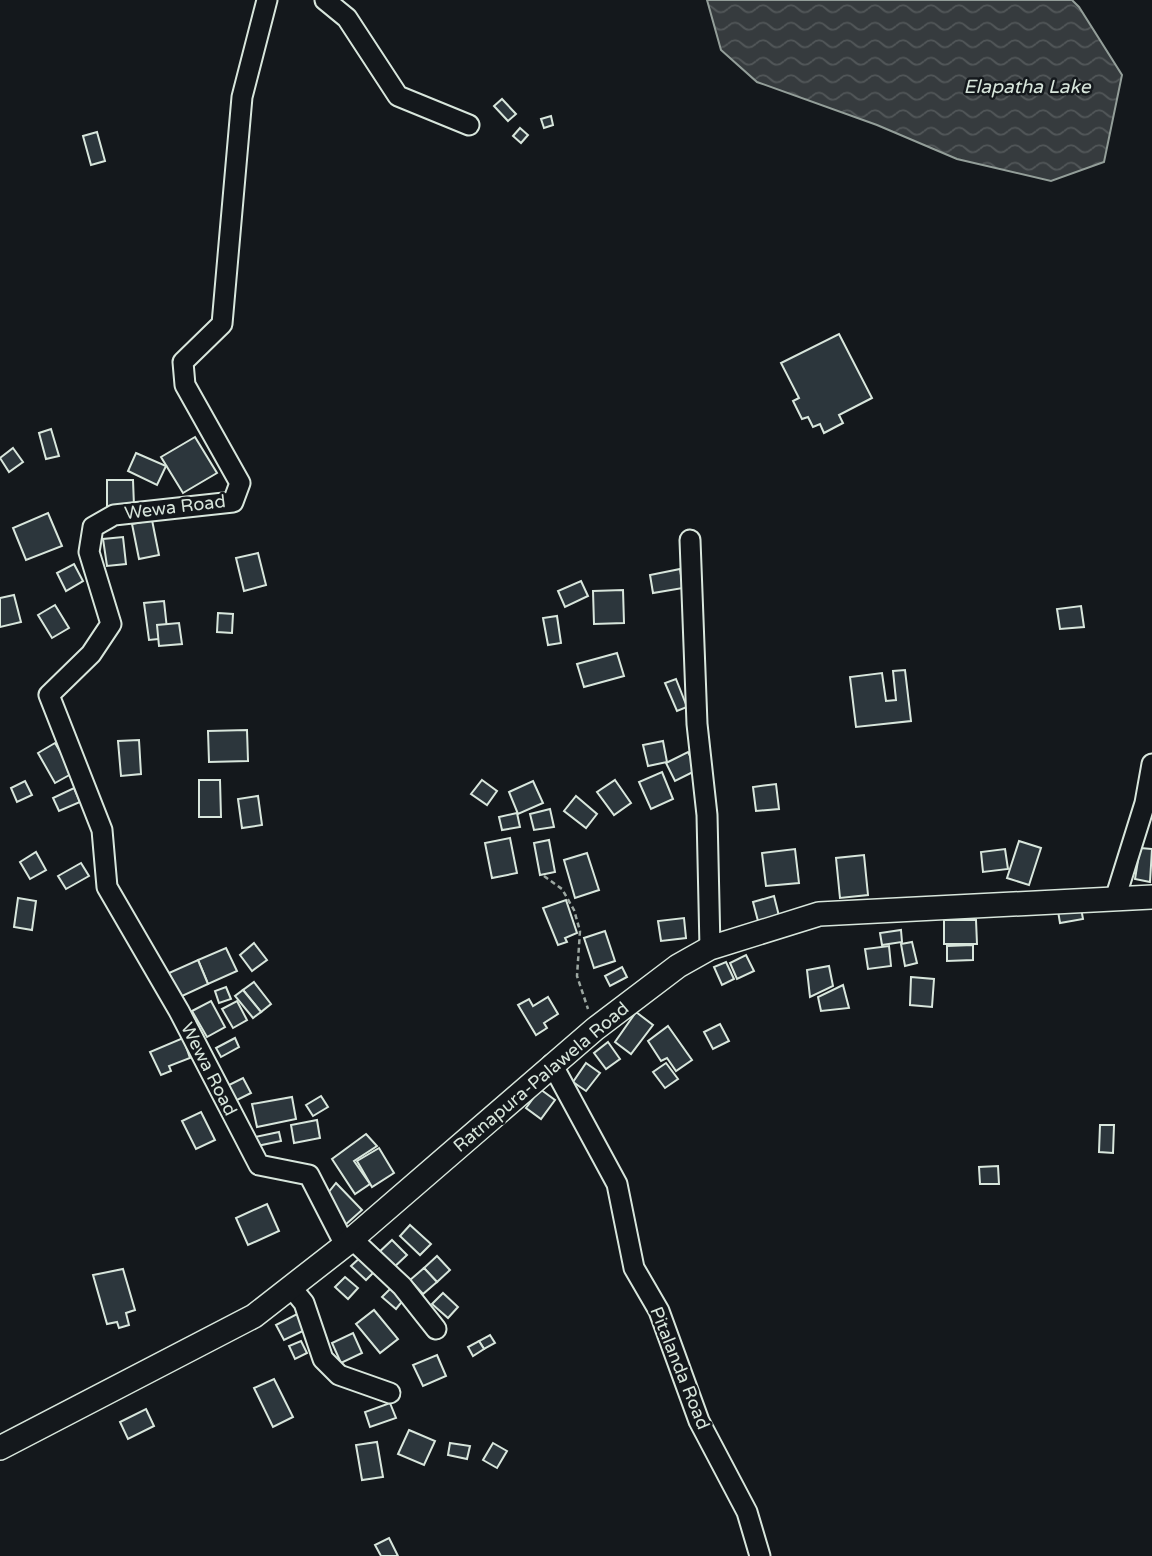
<svg xmlns="http://www.w3.org/2000/svg" width="1152" height="1556" font-family="'Varela Round',sans-serif">
	<style>
		.water { fill: url(#water-waves); stroke: #939e99; stroke-width: 2 }
		.building { fill: #2c363c; stroke: #d8e6dc; stroke-width: 2 }
		.lines { fill: none; stroke-linecap: round; stroke-linejoin: round }
		.minor-casing { stroke: #d8e6dc; stroke-width: 23 }
		.major-casing { stroke: #d8e6dc; stroke-width: 26 }
		.path { stroke: #9da8a2; stroke-width: 2.5; stroke-dasharray: 5 3.5; stroke-linecap: butt }
		.minor { stroke: #14181c; stroke-width: 19 }
		.major { stroke: #14181c; stroke-width: 23 }
		.labels { text-anchor: middle; dominant-baseline: central; stroke-width: 5; stroke-linejoin: round; paint-order: stroke }
		.street-label { font-size: 18px; fill: #d8e6dc; stroke: #14181c }
		.water-label { font-size: 19px; font-style: italic; fill: #d8e6dc; stroke: #14181c }
	</style>
	<defs>
		<pattern id="water-waves" width="16" height="10" patternUnits="userSpaceOnUse" patternTransform="scale(1.75)"><rect width="16" height="10" fill="#363b3e"/><path d="M0 5q4-4 8 0t8 0" fill="none" stroke="#525759"/></pattern>
	</defs>
	<rect width="100%" height="100%" fill="#14181c"/>
	<polygon class="water" points="707,0 1072,0 1079,7 1122,75 1104,162 1051,181 957,159 877,125 757,82 721,50"/>
	<g class="building">
		<polygon points="502,99 516,114 508,121 494,106"/>
		<polygon points="551,116 553,125 544,128 541,119"/>
		<polygon points="520,128 528,135 521,143 513,136"/>
		<polygon points="97,132 105,161 91,165 83,136"/>
		<polygon points="839,334 872,398 839,415 843,423 824,433 820,424 813,427 808,417 802,419 793,401 799,398 781,363"/>
		<polygon points="51,429 59,456 46,459 39,433"/>
		<polygon points="195,437 217,473 183,493 161,457"/>
		<polygon points="13,448 23,462 9,472 0,458"/>
		<polygon points="136,453 166,466 157,485 128,471"/>
		<polygon points="107,480 133,480 134,506 107,506"/>
		<polygon points="48,513 62,546 26,560 13,528"/>
		<polygon points="152,520 159,555 139,559 132,524"/>
		<polygon points="123,537 126,564 107,566 103,539"/>
		<polygon points="258,553 266,585 244,591 236,558"/>
		<polygon points="74,564 83,581 66,591 57,573"/>
		<polygon points="680,569 683,588 653,593 650,575"/>
		<polygon points="581,581 588,596 565,607 558,591"/>
		<polygon points="623,590 624,623 594,624 593,591"/>
		<polygon points="14,595 21,622 0,627 0,598"/>
		<polygon points="164,601 168,638 149,640 144,603"/>
		<polygon points="55,605 69,628 52,638 38,615"/>
		<polygon points="1081,606 1084,627 1060,629 1057,609"/>
		<polygon points="218,613 233,614 232,633 217,632"/>
		<polygon points="557,616 561,643 548,645 543,618"/>
		<polygon points="179,623 182,644 159,646 157,625"/>
		<polygon points="617,653 624,676 584,687 577,664"/>
		<polygon points="905,670 911,721 856,727 850,677 882,673 886,701 896,700 893,671"/>
		<polygon points="676,679 687,707 677,711 665,683"/>
		<polygon points="247,730 248,761 209,762 208,731"/>
		<polygon points="139,740 141,774 121,776 118,741"/>
		<polygon points="663,741 667,762 648,766 643,745"/>
		<polygon points="55,743 73,773 55,783 38,753"/>
		<polygon points="688,752 697,770 675,781 666,763"/>
		<polygon points="662,772 673,799 651,809 639,782"/>
		<polygon points="199,780 220,780 221,817 199,817"/>
		<polygon points="482,780 497,791 487,805 471,794"/>
		<polygon points="615,780 631,803 614,815 597,792"/>
		<polygon points="25,781 32,795 17,802 11,788"/>
		<polygon points="533,781 543,803 518,814 509,792"/>
		<polygon points="776,784 779,809 756,811 753,787"/>
		<polygon points="74,788 80,802 59,811 53,798"/>
		<polygon points="258,796 262,825 242,828 238,799"/>
		<polygon points="576,796 597,814 586,828 564,811"/>
		<polygon points="550,809 554,827 534,830 530,814"/>
		<polygon points="517,813 520,827 502,830 499,817"/>
		<polygon points="510,838 517,873 492,878 485,843"/>
		<polygon points="549,840 555,872 540,875 534,843"/>
		<polygon points="1019,841 1041,848 1029,885 1007,878"/>
		<polygon points="1140,848 1152,849 1150,882 1135,879"/>
		<polygon points="795,849 799,883 766,886 762,853"/>
		<polygon points="1005,849 1008,869 983,872 981,852"/>
		<polygon points="36,852 46,870 30,879 20,862"/>
		<polygon points="587,853 599,890 575,898 564,860"/>
		<polygon points="864,855 868,895 840,898 836,858"/>
		<polygon points="81,863 89,876 66,889 58,876"/>
		<polygon points="774,896 779,916 758,921 753,902"/>
		<polygon points="18,898 36,901 32,930 14,927"/>
		<polygon points="566,900 577,933 565,938 567,942 558,945 543,908"/>
		<polygon points="1081,908 1083,919 1060,923 1058,911"/>
		<polygon points="684,918 686,938 661,941 658,921"/>
		<polygon points="944,920 976,920 977,944 944,944"/>
		<polygon points="901,930 902,942 882,945 880,933"/>
		<polygon points="605,931 615,961 594,968 584,938"/>
		<polygon points="912,942 917,963 905,966 901,944"/>
		<polygon points="254,943 267,960 252,971 240,955"/>
		<polygon points="973,945 973,960 947,961 947,946"/>
		<polygon points="889,946 891,966 868,969 865,949"/>
		<polygon points="226,948 237,971 208,984 198,960"/>
		<polygon points="746,955 754,971 737,979 730,963"/>
		<polygon points="198,960 208,984 180,997 169,973"/>
		<polygon points="726,962 734,979 722,985 714,967"/>
		<polygon points="829,966 833,986 810,997 807,970"/>
		<polygon points="622,967 627,977 610,986 605,976"/>
		<polygon points="911,977 934,979 932,1007 910,1005"/>
		<polygon points="254,982 271,1004 261,1012 243,990"/>
		<polygon points="843,985 849,1008 821,1011 818,997"/>
		<polygon points="226,987 231,999 219,1003 215,991"/>
		<polygon points="243,990 261,1012 253,1018 235,996"/>
		<polygon points="548,997 558,1014 544,1023 547,1028 536,1035 518,1005 529,999 533,1006"/>
		<polygon points="211,1001 225,1027 207,1037 192,1011"/>
		<polygon points="237,1001 247,1020 233,1028 222,1009"/>
		<polygon points="636,1012 653,1025 631,1054 615,1042"/>
		<polygon points="720,1024 729,1041 713,1049 704,1032"/>
		<polygon points="668,1026 692,1060 676,1071 667,1058 661,1061 648,1041"/>
		<polygon points="183,1038 190,1058 169,1066 171,1071 161,1075 150,1052"/>
		<polygon points="235,1038 239,1047 221,1057 216,1048"/>
		<polygon points="608,1042 620,1059 606,1069 594,1053"/>
		<polygon points="586,1063 600,1073 586,1091 573,1082"/>
		<polygon points="666,1063 678,1079 665,1088 653,1072"/>
		<polygon points="243,1078 251,1093 233,1102 225,1087"/>
		<polygon points="540,1089 555,1100 541,1119 526,1108"/>
		<polygon points="321,1096 328,1107 313,1116 306,1105"/>
		<polygon points="292,1097 296,1119 257,1127 252,1104"/>
		<polygon points="201,1112 215,1140 196,1149 182,1121"/>
		<polygon points="317,1120 320,1138 294,1143 291,1125"/>
		<polygon points="1100,1125 1114,1125 1113,1153 1099,1152"/>
		<polygon points="279,1132 281,1141 257,1146 255,1137"/>
		<polygon points="366,1134 377,1146 354,1161 370,1184 355,1194 332,1159"/>
		<polygon points="379,1148 394,1173 372,1187 357,1161"/>
		<polygon points="998,1166 999,1184 980,1184 979,1167"/>
		<polygon points="336,1183 362,1210 344,1226 324,1198"/>
		<polygon points="267,1204 279,1231 248,1245 236,1218"/>
		<polygon points="410,1225 431,1244 420,1255 400,1236"/>
		<polygon points="392,1240 407,1255 391,1270 376,1255"/>
		<polygon points="363,1255 377,1269 366,1280 351,1266"/>
		<polygon points="437,1256 450,1270 437,1282 424,1268"/>
		<polygon points="424,1268 437,1282 423,1294 410,1280"/>
		<polygon points="123,1269 135,1310 126,1313 129,1325 119,1328 117,1322 107,1324 93,1275"/>
		<polygon points="345,1277 358,1288 348,1299 335,1287"/>
		<polygon points="392,1287 405,1298 396,1309 382,1297"/>
		<polygon points="443,1293 458,1307 448,1318 432,1304"/>
		<polygon points="374,1310 398,1339 380,1353 356,1324"/>
		<polygon points="297,1314 305,1330 284,1340 276,1325"/>
		<polygon points="353,1333 362,1353 341,1363 332,1343"/>
		<polygon points="490,1335 495,1343 484,1349 479,1341"/>
		<polygon points="301,1341 307,1353 295,1359 289,1346"/>
		<polygon points="479,1341 484,1349 473,1356 468,1347"/>
		<polygon points="437,1355 446,1376 423,1386 413,1365"/>
		<polygon points="274,1379 293,1417 273,1427 254,1388"/>
		<polygon points="390,1403 396,1418 370,1427 365,1412"/>
		<polygon points="146,1409 154,1426 128,1439 120,1422"/>
		<polygon points="409,1430 435,1441 424,1465 398,1454"/>
		<polygon points="377,1442 383,1477 362,1480 356,1445"/>
		<polygon points="450,1443 470,1446 467,1459 448,1455"/>
		<polygon points="493,1443 507,1451 497,1468 483,1460"/>
		<polygon points="389,1538 398,1556 381,1556 375,1545"/>
	</g>
	<g class="lines">
		<defs>
			<g id="minor">
				<polyline points="267,0 242,97 222,324 183,362 185,385 240,483 233,502 114,515 93,527 89,552 111,624 91,654 49,695 102,830 107,887 179,1011 259,1165 309,1175 345,1245"/>
				<polyline points="325,0 347,18 398,96 469,125"/>
				<polyline points="690,540 697,724 707,815 710,948"/>
				<polyline points="1115,899 1145,803 1152,764"/>
				<polyline points="552,1064 617,1184 634,1268 659,1311 699,1421 747,1512 760,1556"/>
				<polyline points="352,1239 402,1286 436,1329"/>
				<polyline points="291,1287 304,1303 323,1359 339,1375 390,1393"/>
			</g>
			<polyline id="major" points="0,1448 254,1316 345,1245 595,1029 678,966 710,948 819,914 1152,897"/>
		</defs>
		<use href="#minor" class="minor-casing"/>
		<use href="#major" class="major-casing"/>
		<polyline class="path" points="544,876 562,889 574,910 580,931 577,976 588,1009"/>
		<use href="#minor" class="minor"/>
		<use href="#major" class="major"/>
	</g>
	<g class="labels">
		<g class="street-label">
			<text transform="translate(175 507) rotate(-7)">Wewa Road</text>
			<text transform="translate(209 1069) rotate(63)">Wewa Road</text>
			<text transform="translate(541 1077) rotate(-40)">Ratnapura-Palawela Road</text>
			<text transform="translate(680 1368) rotate(68)">Pitalanda Road</text>
		</g>
		<g class="water-label">
			<text x="1027" y="87">Elapatha Lake</text>
		</g>
	</g>
</svg>
